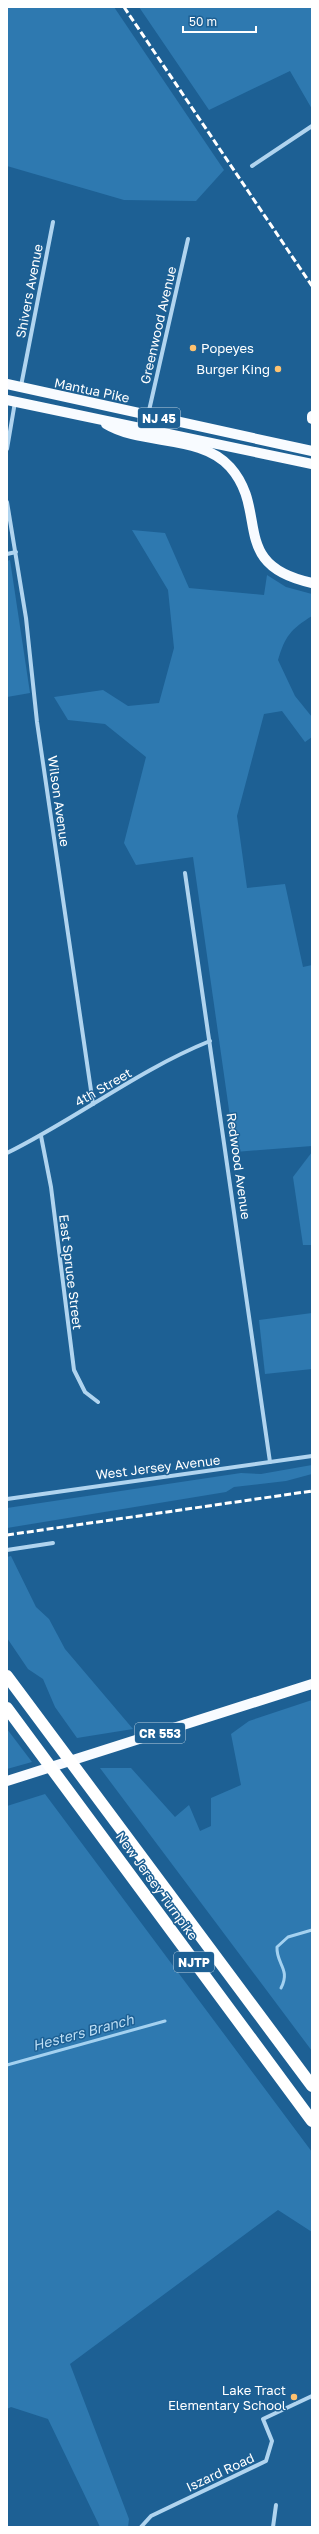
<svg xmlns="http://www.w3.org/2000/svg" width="319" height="2534" font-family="'Golos Text',sans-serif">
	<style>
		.green { fill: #2e79b0 }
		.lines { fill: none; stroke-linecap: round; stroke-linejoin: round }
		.stream { stroke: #a3d1f0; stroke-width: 3 }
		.street { stroke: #b0d4ef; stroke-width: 4 }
		.primary { stroke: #f8fbff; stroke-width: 10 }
		.highway { stroke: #fff; stroke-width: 12 }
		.rail { stroke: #fff; stroke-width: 3; stroke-dasharray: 7 3; stroke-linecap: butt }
		.poi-dot { fill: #fec26f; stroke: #1d6094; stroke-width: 1.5 }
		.labels { text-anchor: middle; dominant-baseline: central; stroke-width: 3; stroke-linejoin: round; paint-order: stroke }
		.shield { fill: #1d6094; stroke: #bbcfdf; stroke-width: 1 }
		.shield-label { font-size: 12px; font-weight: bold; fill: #fff }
		.street-label { font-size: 13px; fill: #fff; stroke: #1d6094 }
		.poi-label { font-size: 13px; fill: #fff; stroke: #1d6094; text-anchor: end }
		.water-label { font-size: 14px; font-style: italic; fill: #bcdef5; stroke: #1d6094 }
	</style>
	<rect width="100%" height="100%" fill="#1d6094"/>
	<g class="green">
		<polygon points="7,7 114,7 224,170 196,201 124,200 7,166"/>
		<polygon points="139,7 312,7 312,109 290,71 209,110"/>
		<path d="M132,530L165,533L189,588L264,595L267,575L286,587L312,594V616C291,629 285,636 278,660L295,696L312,717V737L305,742L282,711L264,714L237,816L247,888L285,884L303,967L312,965V1146L235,1152L193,857L136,865L124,843L146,757L105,724L68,720L54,697L103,690L128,706L159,703L174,648L168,590Z"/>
		<polygon points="10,560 30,693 7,697 7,561"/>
		<polygon points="312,1152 312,1245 303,1245 293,1177"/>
		<polygon points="312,1313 312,1369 265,1374 259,1320"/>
		<polygon points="312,1465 312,1474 286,1481 234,1487 226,1492 7,1528 7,1508 241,1473 261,1474"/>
		<polygon points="11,1556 36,1607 49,1619 65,1649 133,1729 77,1738 55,1707 43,1679 28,1669 7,1638 7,1557"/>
		<polygon points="312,1700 312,2051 100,1768 131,1768 175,1817 189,1805 200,1831 211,1826 211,1798 241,1785 231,1734 249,1721"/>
		<polygon points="7,1729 32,1762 7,1769"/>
		<polygon points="45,1794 312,2152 312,2232 278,2210 70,2364 129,2519 128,2527 100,2527 48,2419 11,2407 7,2409 7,1806"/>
	</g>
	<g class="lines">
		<g class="stream">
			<path d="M281,1988C291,1969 276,1964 277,1947L288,1937L312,1930"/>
			<polyline points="7,2065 165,2021"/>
		</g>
		<g class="street">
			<polyline points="252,166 312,126"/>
			<polyline points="21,386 53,222"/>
			<polyline points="148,415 188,239"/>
			<polyline points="7,449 15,402"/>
			<polyline points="7,502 26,618 37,722 93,1104"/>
			<polyline points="7,554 16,552"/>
			<polyline points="185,873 270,1462"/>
			<polyline points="41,1136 51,1187 74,1370 85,1392 98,1402"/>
			<path d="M7,1153C76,1119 138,1070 210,1041"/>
			<polyline points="7,1499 312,1456"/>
			<polyline points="7,1550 53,1543"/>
			<polyline points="141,2527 151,2516 266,2461 272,2441 263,2419 312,2396"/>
			<polyline points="273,2527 276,2505"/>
		</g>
		<g class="primary">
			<polyline points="7,384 312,451"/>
			<polyline points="7,400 312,464"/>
			<polyline points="312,416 312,419"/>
			<path d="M106,424C142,446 201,434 230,467C270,512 228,565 312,583"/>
			<polyline points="7,1781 312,1684"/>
		</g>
		<g class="highway">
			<polyline points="7,1676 312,2086"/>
			<polyline points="7,1708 312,2121"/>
		</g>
		<g class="rail">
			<polyline points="124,7 312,286"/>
			<polyline points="7,1535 312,1491"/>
		</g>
	</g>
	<g class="poi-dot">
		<circle cx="193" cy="348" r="4"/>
		<circle cx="278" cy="369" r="4"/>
		<circle cx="294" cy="2397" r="4"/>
	</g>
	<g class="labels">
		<g class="shield">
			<rect x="138" y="408" width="42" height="20" rx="3"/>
			<rect x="135" y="1723" width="50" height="20" rx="3"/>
			<rect x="174" y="1952" width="40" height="20" rx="3"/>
		</g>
		<g class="shield-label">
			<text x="159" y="418">NJ 45</text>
			<text x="160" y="1733">CR 553</text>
			<text x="194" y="1962">NJTP</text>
		</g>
		<g class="street-label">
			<text transform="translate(29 291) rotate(-79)">Shivers Avenue</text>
			<text transform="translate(158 325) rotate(-77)">Greenwood Avenue</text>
			<text transform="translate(92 390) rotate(12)">Mantua Pike</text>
			<text transform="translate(59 801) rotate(82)">Wilson Avenue</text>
			<text transform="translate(103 1087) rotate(-30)">4th Street</text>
			<text transform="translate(239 1166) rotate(82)">Redwood Avenue</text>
			<text transform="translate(71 1272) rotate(83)">East Spruce Street</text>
			<text transform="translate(158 1467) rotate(-7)">West Jersey Avenue</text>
			<text transform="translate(157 1886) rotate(54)">New Jersey Turnpike</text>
			<text transform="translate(220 2472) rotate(-25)">Iszard Road</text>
		</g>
		<g class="poi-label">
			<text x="201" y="348" text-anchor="start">Popeyes</text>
			<text x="270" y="369">Burger King</text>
			<text x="286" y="2390">Lake Tract<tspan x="286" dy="15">Elementary School</tspan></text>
		</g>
		<g class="water-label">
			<text transform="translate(83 2032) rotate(-15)">Hesters Branch</text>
		</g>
	</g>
	<rect width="319" height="2534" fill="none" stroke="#ffffff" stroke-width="16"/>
	<path d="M183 26v6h73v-6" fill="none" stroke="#ffffff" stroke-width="2"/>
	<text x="189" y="26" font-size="12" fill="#ffffff" stroke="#1d6094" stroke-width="3" paint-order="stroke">50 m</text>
</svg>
